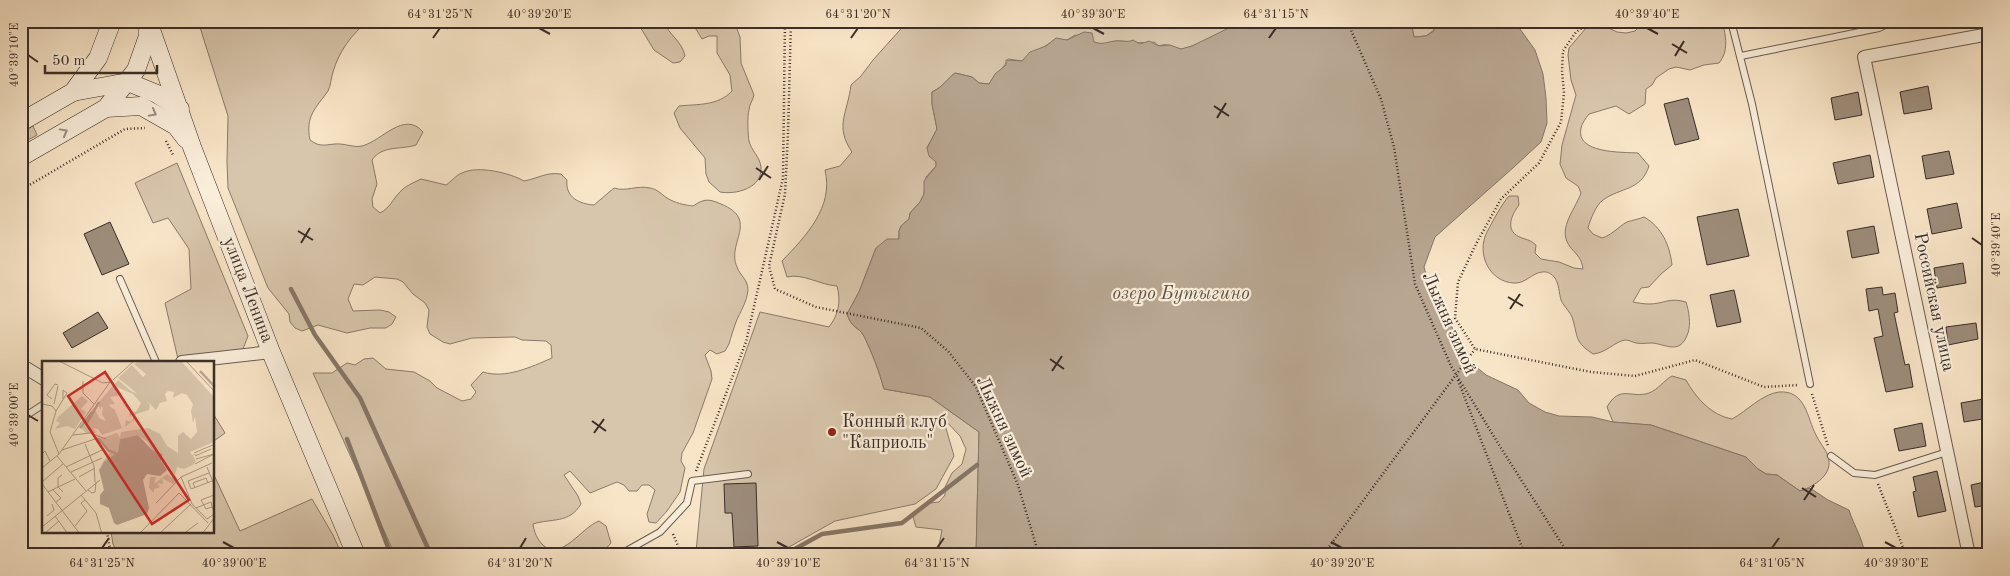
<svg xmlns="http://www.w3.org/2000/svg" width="2010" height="576" font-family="'Old Standard TT',serif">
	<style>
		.green { fill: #d8c6ac; stroke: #8a7a6a }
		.water { fill: #b8a691; stroke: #867667 }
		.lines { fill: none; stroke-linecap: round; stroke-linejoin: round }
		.stream { stroke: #867667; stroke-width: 4.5 }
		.building { fill: #9d8d7b; stroke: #3b2d28 }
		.lane-casing { stroke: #6a5b50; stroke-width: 8 }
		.street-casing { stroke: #6a5b50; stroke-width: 14 }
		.secondary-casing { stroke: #3b2d28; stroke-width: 19 }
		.path { stroke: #3b2d28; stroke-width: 2.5; stroke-dasharray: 1 2.5; stroke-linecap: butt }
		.lane { stroke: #faeedb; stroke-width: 6 }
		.street { stroke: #faeedb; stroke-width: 12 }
		.secondary { stroke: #faeedb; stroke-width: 18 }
		.oneway { stroke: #9a8e82 }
		.ticks { fill: none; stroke: #3b2d28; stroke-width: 2 }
		.poi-dot { fill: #8f2418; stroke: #faeedb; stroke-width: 2 }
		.labels { text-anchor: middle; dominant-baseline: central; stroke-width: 4.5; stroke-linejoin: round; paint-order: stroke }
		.street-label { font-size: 18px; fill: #3b2d28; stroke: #faeedb }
		.poi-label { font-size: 18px; fill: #3b2d28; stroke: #faeedb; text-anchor: start }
		.water-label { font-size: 19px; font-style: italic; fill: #605148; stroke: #faeedb }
		.inset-river { fill: none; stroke: #b8a691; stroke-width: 2.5 }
		.inset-road { fill: none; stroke: #ac9b87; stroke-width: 1 }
		.view { fill: #d62828; fill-opacity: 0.15; stroke: #d62828; stroke-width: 2.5 }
		.inset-edge { fill: none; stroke: #3b2d28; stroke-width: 2.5 }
		.neatline { fill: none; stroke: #3b2d28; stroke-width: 2 }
		.ticks-label { font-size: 12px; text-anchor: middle; fill: #3b2d28 }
	</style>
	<rect width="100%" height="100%" fill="#f8e5c7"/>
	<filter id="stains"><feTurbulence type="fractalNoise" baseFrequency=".004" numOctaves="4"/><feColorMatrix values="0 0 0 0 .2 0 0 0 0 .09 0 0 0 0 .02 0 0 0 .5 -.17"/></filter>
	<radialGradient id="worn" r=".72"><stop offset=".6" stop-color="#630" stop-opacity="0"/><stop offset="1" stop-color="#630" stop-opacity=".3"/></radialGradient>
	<g class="green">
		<path d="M198,21H368C352,34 339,51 333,72C331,78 331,85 328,91C316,108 305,116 310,140C319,147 324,145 335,144C344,143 354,148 362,146C382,141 404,110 423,132L416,145C401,150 382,145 372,160L377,184L372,199L373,207L380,213C390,208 392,200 400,192C405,186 413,183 421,179L446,185C451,182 456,175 462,173C478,165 510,173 524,181C539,178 546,172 561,174L567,180C565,197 579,204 594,205L614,188C626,192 637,185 650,188C657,189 661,194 667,198C675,203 684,205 693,206C705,198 709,199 721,204C760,220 726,243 737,267C740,276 748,279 748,290C747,302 740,312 736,322C733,330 731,337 729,344L725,351L717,354L710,350L705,355L711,371L712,379L693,433L682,453L681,461L685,468L680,492L667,511L656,523L649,522L647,514L655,490L649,485H642L637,491H629L624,485L617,482L590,493L570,471L564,475L578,496L581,504C569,524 552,518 533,524C534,532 537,539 543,545C561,562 582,527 599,521L606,526L611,543L600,555H395L313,373H332L347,363L355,365L364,359L373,358L386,369L414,372L430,381L437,388L462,401L471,399L476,392L471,385L483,372C506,379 531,367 552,358L551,345L546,341L522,340L515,337L472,338L450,344L443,342L430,334L427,327L429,310L425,303L413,294L403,282L397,279L375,277L363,285L354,284L348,299L353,311L380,310L389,312L396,317L392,324L386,328H370L347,333L318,325L302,331L295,328L290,322L289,314L268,288L228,188L227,162L228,116Z"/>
		<polygon points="441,21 473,21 447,29"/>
		<path d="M633,21H663C669,35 682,41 685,56L680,62L673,63L654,50L642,30Z"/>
		<path d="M691,21H734L740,37L741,63L754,95C753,100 749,105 749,110C747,116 748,136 749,141C751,150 760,157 761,167C763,188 736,195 720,192L709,182L706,174L705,158L680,128L674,113L679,106C698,104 718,106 732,91L730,75L717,53V36H709L702,39Z"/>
		<path d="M908,21H1243C1238,27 1189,49 1181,49C1173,48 1168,42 1159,46L1154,42C1141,44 1130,41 1117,41C1107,42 1105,46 1094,42L1092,38L1075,35L1067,40L1056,39L1022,61L1008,59C1004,69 995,74 989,84L979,83L972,77L955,73C946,80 944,86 932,92V104L937,129L927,148L936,162V166L926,177L924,194L920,202L910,213L909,219L901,226L899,231V239L876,248L859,292L847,314C852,329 858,326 864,336C872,353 879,370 884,389L930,397L979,432L976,555H941L939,545L942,530L916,527L912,513L930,503L939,502L945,495V487L952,473L962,464L966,449L960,436L943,418L954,456L936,489L915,504L835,521L775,555H725L696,552L704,469L760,312L829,327C839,314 841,301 837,286C820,285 803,273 787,277L782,261C806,236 834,207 825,170L840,166L852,152C834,126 848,112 851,85L861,76L873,60Z"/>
		<polygon points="1411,21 1434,21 1434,30 1426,36 1414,37"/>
		<path d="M1645,21H1722C1726,36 1729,51 1719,63L1704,65L1690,70L1676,67L1669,69L1656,78L1652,85L1646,89L1645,104L1629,114L1616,106L1589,114C1586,118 1582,123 1581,128C1575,154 1623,152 1638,153L1649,166C1641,191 1621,187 1603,200C1596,205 1590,220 1588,228L1593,234L1602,238C1612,235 1618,227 1627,222C1633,220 1639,219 1644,217C1662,227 1670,246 1672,265L1661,274L1649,287L1641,288L1633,302C1638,303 1644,304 1649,304C1664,304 1669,297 1686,302C1689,311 1691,324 1688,333C1680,356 1666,344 1652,343C1646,343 1642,344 1636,343C1632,342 1629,340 1625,340C1614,342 1606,353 1593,354C1575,342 1578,338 1573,320C1571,312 1564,307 1561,300C1559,293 1559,284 1555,278C1552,274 1547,271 1542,272C1532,273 1525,284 1514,283C1489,282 1476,253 1487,232C1493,221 1501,205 1509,196H1518L1519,205C1511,215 1504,232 1522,238C1528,240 1530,240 1536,245L1535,253L1541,259L1559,262L1574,268L1583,269C1582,259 1577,255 1571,248C1556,230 1574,212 1581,193L1578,186L1566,178L1560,164L1562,145L1576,95L1571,80L1568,55L1569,48L1586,28L1593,23L1602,25L1617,32L1626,33L1635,31Z"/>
		<polygon points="33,126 37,135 21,144 21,133"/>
		<polygon points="177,163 248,336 243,349 178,359 165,303 191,289 189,249 168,218 153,223 135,183"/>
		<path d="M1672,376L1686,380C1696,398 1711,415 1732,419C1747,411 1762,394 1779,392C1806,390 1807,418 1816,435C1819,442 1825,448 1828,456C1834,474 1815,486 1800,491L1777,475L1766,474L1758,469L1746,457L1651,425L1613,422L1607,407C1620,384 1631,399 1649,393C1659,389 1663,381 1672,376Z"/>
		<polygon points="214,415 225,433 214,441"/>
		<polygon points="214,475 240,531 312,499 333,535 342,555 118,555 113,544 111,532 214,532"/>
	</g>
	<path class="water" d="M1243,21H1373L1388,26L1411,21L1414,37L1426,36L1434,31V21H1509L1520,29L1535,50L1543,74L1546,98L1547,123L1541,142L1514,167L1435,237L1424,267L1431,292L1445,306L1461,354L1486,375L1518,390L1529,403L1545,412L1559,416L1592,417L1613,422L1651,425L1746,457L1758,469L1766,474L1777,475L1800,491L1810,488L1828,500L1849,510C1854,526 1863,539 1865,555H976L979,432L930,397L884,389C879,370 872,353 864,336C858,326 852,329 847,314L859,292L876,248L887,239H899V231L901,226L909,219L910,213L920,202L924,194V181L936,166V162L929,156L927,148L937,129L932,104V92C944,86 946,80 955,73L972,77L979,83L989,84L995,74L1006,65V60L1022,61L1030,52L1046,46L1056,38L1067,40L1084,32L1092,33L1094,42C1103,45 1106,42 1115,41C1122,40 1126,43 1133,40L1140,44L1149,41L1159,46L1170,45L1181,49L1192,46Z"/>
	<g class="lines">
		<g class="stream">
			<polyline points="291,289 315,335 360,398 431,555"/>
			<polyline points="347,439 391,555"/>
			<polyline points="671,555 681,555"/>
			<polyline points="784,555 822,534 902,523 977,465"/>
		</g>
	</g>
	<g class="building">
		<polygon points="1928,86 1932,109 1904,114 1900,92"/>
		<polygon points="1858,92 1862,115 1835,120 1831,98"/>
		<polygon points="1688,98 1699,139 1675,145 1664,104"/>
		<polygon points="1949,151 1954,174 1926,179 1922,156"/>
		<polygon points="1870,155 1874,177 1838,184 1833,163"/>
		<polygon points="1957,203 1962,228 1932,234 1927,209"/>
		<polygon points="1738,209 1749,256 1707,265 1697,217"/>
		<polygon points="110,222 129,264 102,275 84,234"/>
		<polygon points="1874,226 1879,253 1852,258 1847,231"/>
		<polygon points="1963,263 1966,283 1937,288 1934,268"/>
		<polygon points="1882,287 1883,295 1895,293 1898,312 1894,313 1905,365 1909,364 1913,387 1886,392 1874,338 1883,336 1878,309 1869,311 1866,289"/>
		<polygon points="1734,290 1741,322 1717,327 1710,295"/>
		<polygon points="98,312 108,328 72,348 63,333"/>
		<polygon points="1976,323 1978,339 1948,345 1946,327"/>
		<polygon points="1989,398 1989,418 1964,422 1961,403"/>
		<polygon points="1922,423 1926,446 1899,451 1894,429"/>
		<polygon points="1937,471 1946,511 1918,517 1913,492 1916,491 1913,477"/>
		<polygon points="1989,481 1989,505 1975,507 1971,485"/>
		<polygon points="756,483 758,546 734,547 732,513 725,513 724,484"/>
	</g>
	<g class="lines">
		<defs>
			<g id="lane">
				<polyline points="1731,21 1752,104 1810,384"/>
				<polyline points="1741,56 1879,28 1894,21"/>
				<polyline points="120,279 156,362"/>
				<polyline points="21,419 44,404"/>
				<polyline points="1831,456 1854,473 1875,475 1947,452"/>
				<polyline points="619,555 660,532 687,503 692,481 748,474"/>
			</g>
			<g id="street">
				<polyline points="182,362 271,352"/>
				<polyline points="21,365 44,379"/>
				<polyline points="1969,555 1864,57 1989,34"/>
			</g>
			<g id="secondary">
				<polyline points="148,21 192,147 271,352 356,555"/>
				<polyline points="73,92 128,82 157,94 180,109"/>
				<polyline points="106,108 141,106 176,126 186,139"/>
				<polyline points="21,122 73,92 98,58 112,21"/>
				<polyline points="21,157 106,108 136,70 148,36 148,24"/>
			</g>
		</defs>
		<use href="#lane" class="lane-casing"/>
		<use href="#street" class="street-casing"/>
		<use href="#secondary" class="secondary-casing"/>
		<g class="path">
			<polyline points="791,21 788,133 785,194 769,266 775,289 816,307 921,328 948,351 976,387 1018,485 1039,555"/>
			<polyline points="1347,21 1381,99 1394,147 1415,284 1451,366 1504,453 1569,555"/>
			<polyline points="1593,21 1576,32 1563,51 1562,71 1564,93 1561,122 1539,163 1501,199 1476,244 1458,282 1455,318 1475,349 1591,372 1635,376 1695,360 1764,387 1799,385"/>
			<polyline points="166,141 173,155"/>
			<polyline points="21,190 125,129 145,128"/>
			<polyline points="1458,380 1525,555"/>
			<polyline points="1812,394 1828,446"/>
			<polyline points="696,471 746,342 783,178 785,21"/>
			<polyline points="1878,484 1906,555"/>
			<polyline points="107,532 111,555"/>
			<polyline points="673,534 678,546 680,555"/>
			<polyline points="1323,555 1475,349"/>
		</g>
		<use href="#lane" class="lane"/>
		<use href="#street" class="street"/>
		<use href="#secondary" class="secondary"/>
	</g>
	<defs><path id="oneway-chevron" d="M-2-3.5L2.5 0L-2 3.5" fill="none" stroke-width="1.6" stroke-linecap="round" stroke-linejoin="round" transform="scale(1.25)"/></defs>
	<g class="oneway">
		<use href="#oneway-chevron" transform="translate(153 113) rotate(29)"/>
		<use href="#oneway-chevron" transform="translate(64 132) rotate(-29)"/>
	</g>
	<path class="ticks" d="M539,28L550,34M1093,28L1104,34M1647,28L1658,34M433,38L440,28M851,38L858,28M1269,38L1276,28M1672,44L1687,53M28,55L38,62M1675,56L1684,41M1214,106L1229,116M1217,118L1226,103M756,168L771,178M759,180L768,166M298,231L313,240M1972,238L1982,245M301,243L310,228M1508,297L1523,306M1510,309L1520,294M1050,359L1064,369M1052,371L1062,356M28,415L38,421M592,421L606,431M594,433L604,419M1802,488L1816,497M1804,500L1814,485M223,542L234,548M777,542L788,548M1331,542L1342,548M1885,542L1896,548M102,548L109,538M520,548L526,538M937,548L944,538M1772,548L1779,538"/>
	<circle class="poi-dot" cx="832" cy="432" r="5"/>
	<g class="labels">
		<g class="street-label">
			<text transform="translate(248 290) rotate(69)">улица Ленина</text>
			<text transform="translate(1934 302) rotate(78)">Российская улица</text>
			<text transform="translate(1449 323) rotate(66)">Лыжня зимой</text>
			<text transform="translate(1004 427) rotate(65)">Лыжня зимой</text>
		</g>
		<g class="poi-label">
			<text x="842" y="422">Конный клуб<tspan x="842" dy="21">"Каприоль"</tspan></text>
		</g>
		<g class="water-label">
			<text x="1181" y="294">озеро Бутыгино</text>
		</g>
	</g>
	<g transform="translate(42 361)">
		<rect width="172" height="172" fill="#f8e5c7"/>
		<path d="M98,0H139L172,36V81L148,91L150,94L156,92L151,95L154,100L151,104L142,108L135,106L133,114L136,119L131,123L120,117L121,123L115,122L118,126L112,128V132L107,127L108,116H114L112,123L125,113L130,117L132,114L120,103L121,93L110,89L106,81L96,74L78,78L76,91L58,105L69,90L57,78L75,72L78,77L79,71L106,67L118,73L125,85L136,92V75L141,71L149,78L155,71L153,56L151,62L149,50L151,43L145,34L140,32L131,37L132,31L126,30L123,33L125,40L118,42L114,49L102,37L108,44L107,49L94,53L92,59L83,66L84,59L88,61L91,58V53L87,56L88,50L94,51L99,42L91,33L75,26L80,34L68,36L73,43L66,44L73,49L80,67L60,74L56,68L51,67L54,72H44L39,67L52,46L57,57L64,60L60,53L61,47L59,45V49L55,43L76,19L89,30L96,33L76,17L90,4L101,16L104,13L92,3ZM40,35L46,40L39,48L44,51L33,68L25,65L13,68L18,62L14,60L16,56Z" fill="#d8c6ac"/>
		<path d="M96,74L110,89L121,93L119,100L125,109L118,115L105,113L101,119L107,147L105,153L75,164L72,162L67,147L58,143V134L62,129L57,109L62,101L76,91L78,78Z" fill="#b8a691"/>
		<path class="inset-river" d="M158,10L173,26M45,62L57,41M38,67L50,51M56,77L67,90L74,92"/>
		<path class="inset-road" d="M17,0L61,22L68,21M144,0L173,31M71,19L92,0M41,20V32L52,43M10,38L5,34L13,23L16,24M0,43L10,45L14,50L8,71L17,93M12,43L16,25M14,50L25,32L21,29V38M31,74L48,72L64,78M43,83L52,105L53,121M20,89L56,77M152,92L173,83M0,93L3,90L8,100M15,95L44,130M153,95L169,88M153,103L172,93L154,98M24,106L60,89M165,106L173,126M0,107L17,93L68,21M29,111L60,97M167,112L146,120L149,128L170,120M20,114L16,117V126L33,118M37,116L53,107M139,116L150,143L154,147L169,141L170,146M0,121L21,103M0,123L38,173M153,127L151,122L164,117L166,122M10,128L19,137L14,141M46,129L50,132L53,131L54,121M6,131L16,126L21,131M39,134L54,152L60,173M172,134L159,139L164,148L170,146L173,153M114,142L139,116L170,102M154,147L165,158L172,153M5,155L12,149L10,143M13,155L26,173M33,165L45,150L39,142L43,139M0,166L58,119M2,173L17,160M97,173L137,132L166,162M117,173L149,143M141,173L156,162M160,173L173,156"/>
		<path class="view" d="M63,11L147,139L110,163L26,35Z"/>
		<rect width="172" height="172" class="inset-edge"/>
	</g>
	<rect width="2010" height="576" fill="none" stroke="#f8e5c7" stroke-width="55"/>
	<path d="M45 65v8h112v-8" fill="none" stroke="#3b2d28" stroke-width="2.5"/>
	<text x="52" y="65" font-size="15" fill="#3b2d28" stroke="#faeedb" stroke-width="4" paint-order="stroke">50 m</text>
	<rect x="28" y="28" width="1954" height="520" class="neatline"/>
	<g class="ticks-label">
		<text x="440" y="18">64°31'25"N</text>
		<text x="539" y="18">40°39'20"E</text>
		<text x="858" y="18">64°31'20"N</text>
		<text x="1093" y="18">40°39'30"E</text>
		<text x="1276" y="18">64°31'15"N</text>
		<text x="1647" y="18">40°39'40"E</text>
		<text transform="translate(14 55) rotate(-90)" y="4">40°39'10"E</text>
		<text transform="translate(1996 245) rotate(-90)" y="4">40°39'40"E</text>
		<text transform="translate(14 415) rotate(-90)" y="4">40°39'00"E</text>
		<text x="102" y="567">64°31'25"N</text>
		<text x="234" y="567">40°39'00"E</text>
		<text x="520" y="567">64°31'20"N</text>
		<text x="788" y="567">40°39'10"E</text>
		<text x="937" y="567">64°31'15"N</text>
		<text x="1342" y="567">40°39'20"E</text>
		<text x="1772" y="567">64°31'05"N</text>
		<text x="1896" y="567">40°39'30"E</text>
	</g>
	<rect width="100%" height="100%" filter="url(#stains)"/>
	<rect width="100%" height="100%" fill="url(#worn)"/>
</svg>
